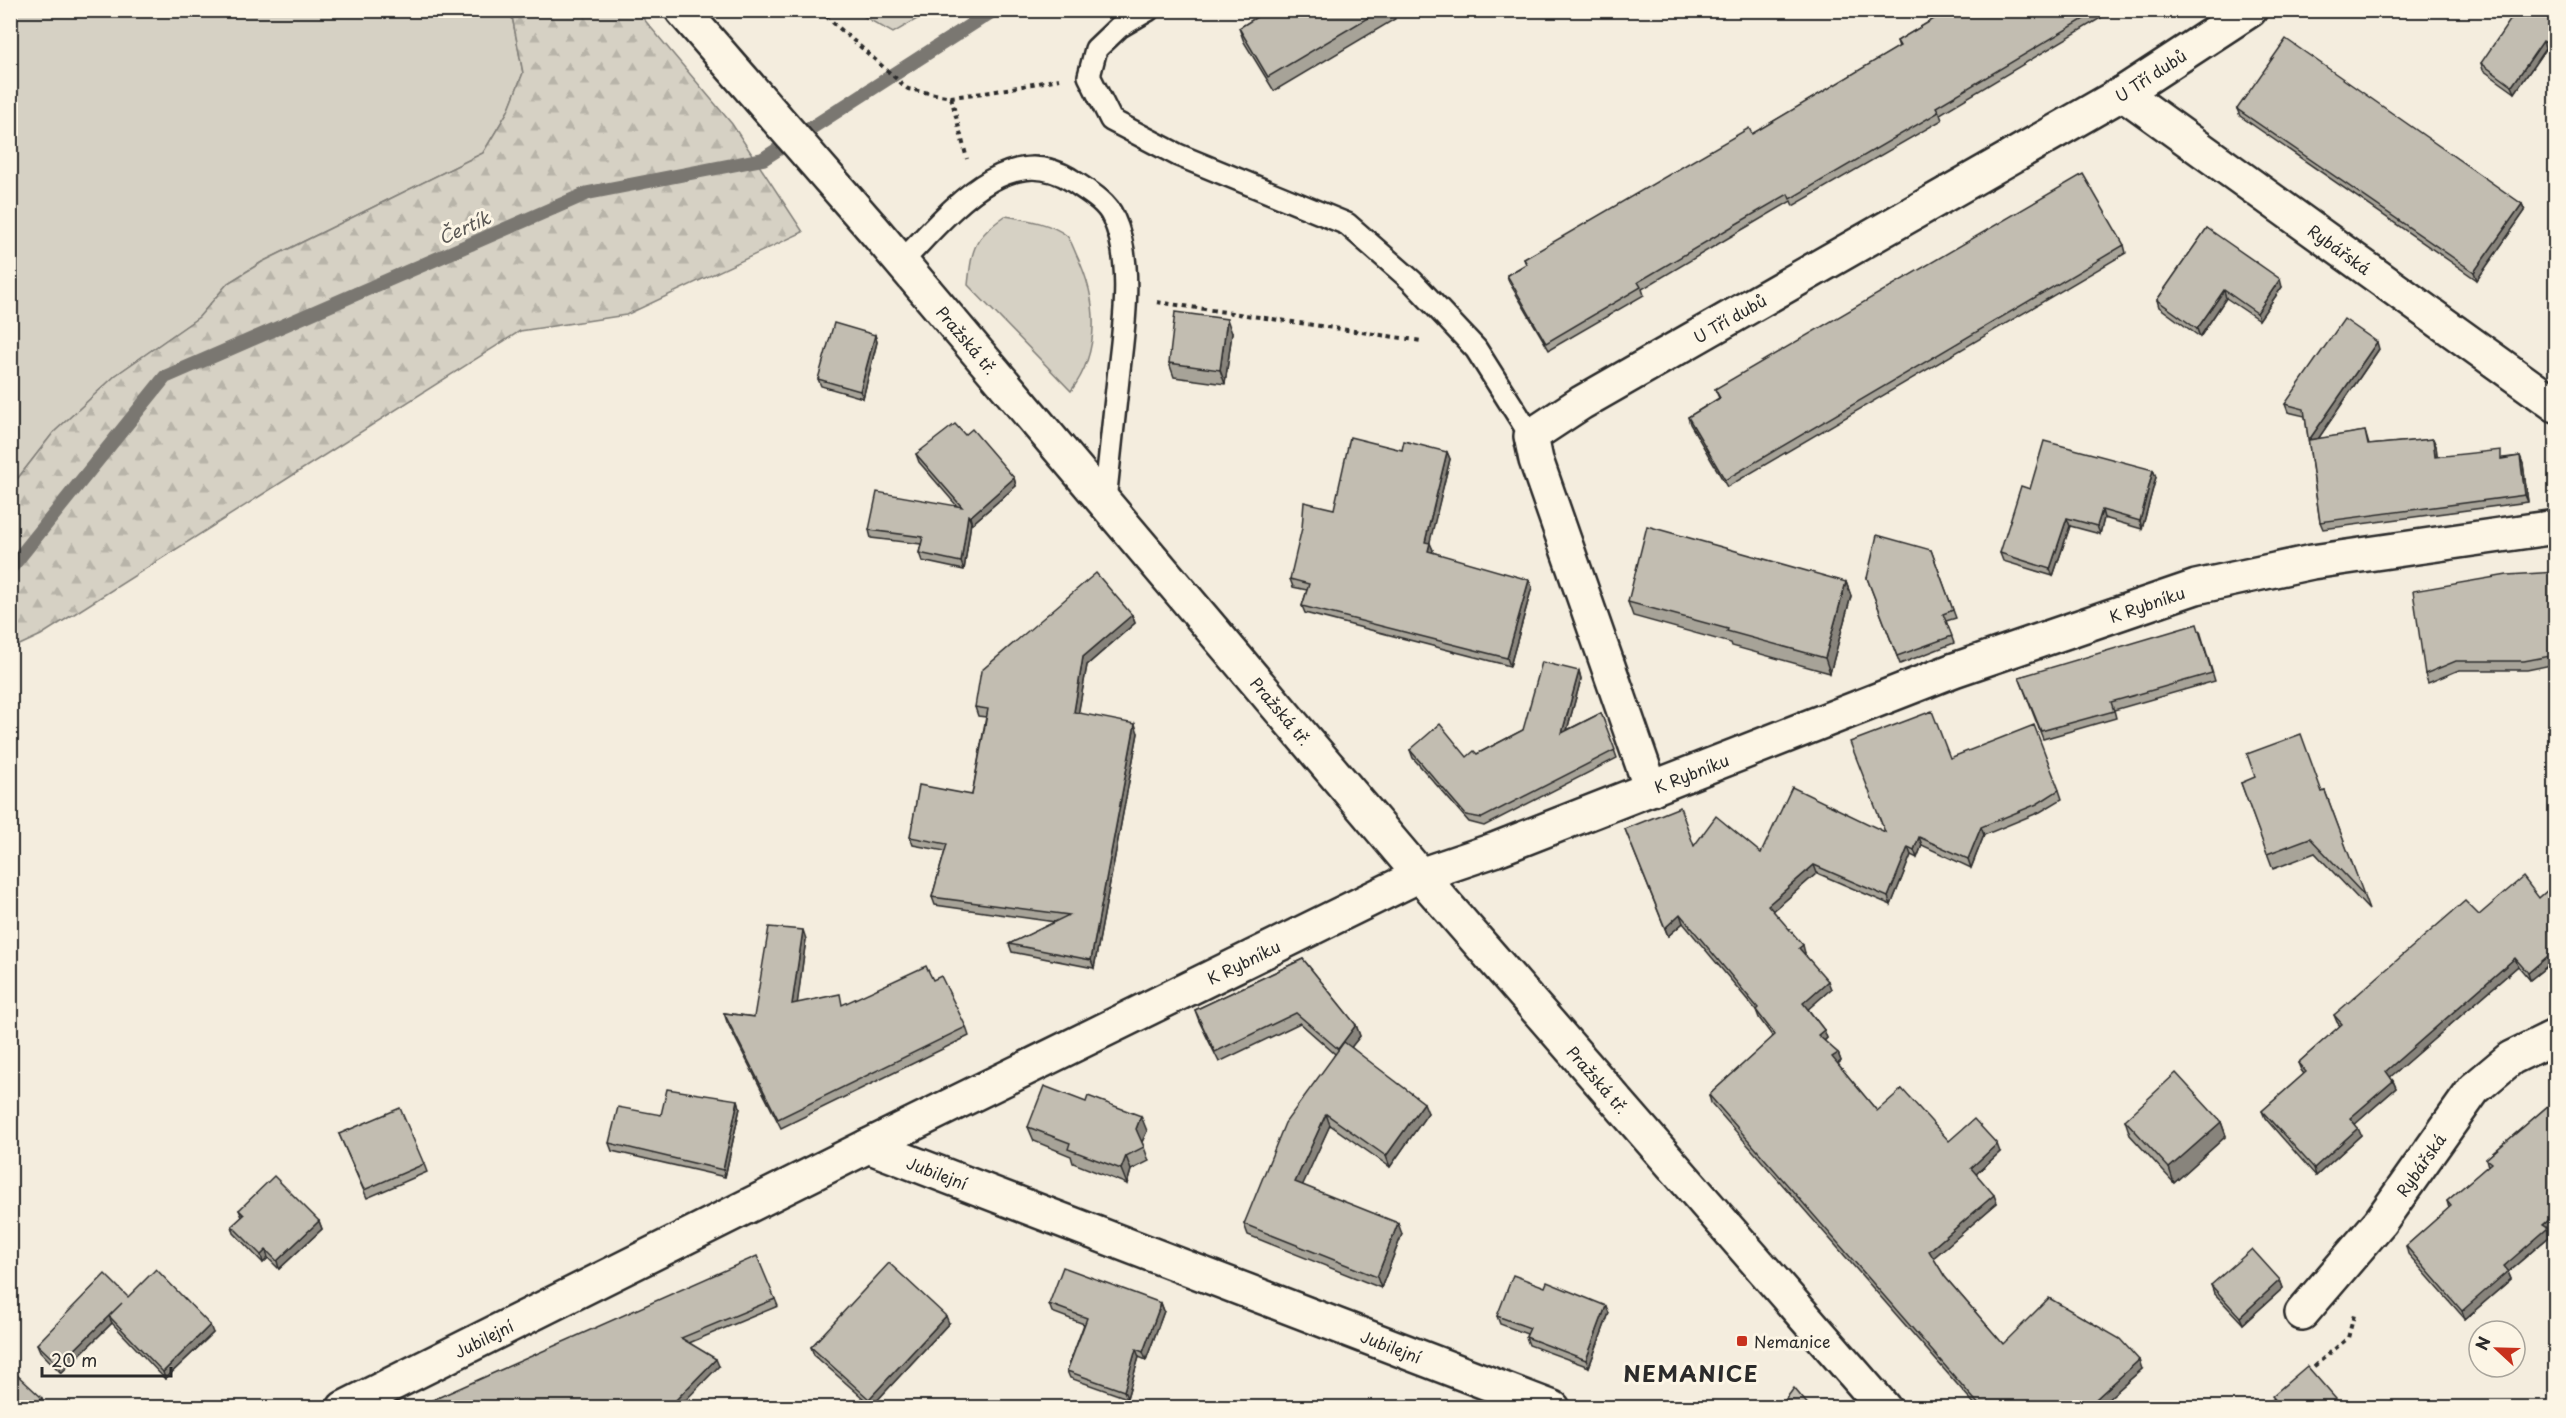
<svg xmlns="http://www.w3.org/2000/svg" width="2566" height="1418" font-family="'Playpen Sans',sans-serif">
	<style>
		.green { fill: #d6d1c4; stroke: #807e78; stroke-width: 1.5 }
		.forest { fill: url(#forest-firs); stroke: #807e78; stroke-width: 1.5 }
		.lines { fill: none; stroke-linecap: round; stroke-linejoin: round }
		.stream { stroke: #7a7771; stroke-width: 14 }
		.lane-casing { stroke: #2b2b2b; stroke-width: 26 }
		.street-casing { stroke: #2b2b2b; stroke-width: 38 }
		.secondary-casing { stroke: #2b2b2b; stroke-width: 38 }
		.path { stroke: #2b2b2b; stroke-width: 4; stroke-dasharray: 4.5 4.5; stroke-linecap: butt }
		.lane { stroke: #fcf5e5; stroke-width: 21 }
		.street { stroke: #fcf5e5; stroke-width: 33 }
		.secondary { stroke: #fcf5e5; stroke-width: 33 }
		.wall { fill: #a7a398; stroke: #2b2b2b; stroke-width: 1.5 }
		.shaded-wall { fill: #88847c; stroke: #2b2b2b; stroke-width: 1.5 }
		.building { fill: #c2bdb1; stroke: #2b2b2b; stroke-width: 1.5 }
		.poi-dot { fill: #c8321e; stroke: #fcf5e5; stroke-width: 2 }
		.labels { text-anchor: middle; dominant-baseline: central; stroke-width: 6; stroke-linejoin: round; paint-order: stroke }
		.street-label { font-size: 16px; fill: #2b2b2b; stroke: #fcf5e5 }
		.poi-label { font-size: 16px; fill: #2b2b2b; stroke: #fcf5e5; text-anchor: start }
		.water-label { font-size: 18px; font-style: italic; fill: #595754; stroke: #fcf5e5 }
		.district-label { font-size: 22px; font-weight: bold; letter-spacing: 1.5px; fill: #2b2b2b; stroke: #fcf5e5 }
	</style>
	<defs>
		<pattern id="forest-firs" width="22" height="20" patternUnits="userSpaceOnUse" patternTransform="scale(1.5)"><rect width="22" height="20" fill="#d6d1c4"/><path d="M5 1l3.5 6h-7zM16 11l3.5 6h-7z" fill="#b8b4a9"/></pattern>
	</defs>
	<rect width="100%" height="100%" fill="#f4edde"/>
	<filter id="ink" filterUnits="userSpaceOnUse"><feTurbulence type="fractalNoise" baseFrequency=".0167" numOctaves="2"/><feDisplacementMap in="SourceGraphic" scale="12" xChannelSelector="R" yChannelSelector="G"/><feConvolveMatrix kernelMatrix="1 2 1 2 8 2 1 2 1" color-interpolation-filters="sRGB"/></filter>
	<g filter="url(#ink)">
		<g class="green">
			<polygon points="11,11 511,11 523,73 508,111 483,153 262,262 228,283 199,317 116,375 53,433 11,487"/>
			<polygon points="854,11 931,11 893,33"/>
			<path d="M1005,216C1023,219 1052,223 1067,236C1071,240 1074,250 1077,256C1098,300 1101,351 1071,391L968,285C972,247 974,238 1005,216Z"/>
		</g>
		<polygon class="forest" points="511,11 637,11 732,124 803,232 626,315 520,331 41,635 11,649 11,487 53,433 116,375 199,317 228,283 262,262 483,153 508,111 523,73"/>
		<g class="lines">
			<polyline class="stream" points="10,569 165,377 588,193 763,159 994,10"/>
			<defs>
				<g id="lane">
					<polyline points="1148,10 1119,27 1096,49 1089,76 1111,120 1178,155 1347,224 1412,281 1476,349 1531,436"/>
					<path d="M901,262C944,220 1005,136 1073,181C1087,191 1106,201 1113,217C1135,264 1123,330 1118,379C1114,420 1109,460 1105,501"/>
				</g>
				<g id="street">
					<path id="s1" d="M2123,93L2556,405"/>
					<path id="s2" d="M1651,789L1536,460L1531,436L1581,403L2123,93L2250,10"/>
					<path id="s3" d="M1420,875L1494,850L1954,670L2196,587L2312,562L2556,527"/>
					<path id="s4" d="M868,1146L1553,1408"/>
					<path id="s5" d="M2302,1313L2380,1222L2474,1089L2511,1058L2556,1036"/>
				</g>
				<g id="secondary">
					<path id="s6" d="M682,10L874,230L1420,875L1884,1408"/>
					<path id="s7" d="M344,1408L868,1146L1420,875"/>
				</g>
			</defs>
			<use href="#lane" class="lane-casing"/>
			<use href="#street" class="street-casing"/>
			<use href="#secondary" class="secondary-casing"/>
			<g class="path">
				<polyline points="819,10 908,89 951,97 991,92 1059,79"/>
				<polyline points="951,97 967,159"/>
				<polyline points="1157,302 1422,341"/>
				<polyline points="2307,1372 2348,1338 2354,1315"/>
				<polyline points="2265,1408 2276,1398"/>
			</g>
			<use href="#lane" class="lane"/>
			<use href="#street" class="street"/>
			<use href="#secondary" class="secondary"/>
		</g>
		<g class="wall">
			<polygon points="1268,10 1392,10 1395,19 1274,91 1244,42 1239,28"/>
			<polygon points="1949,10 2114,10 1940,114 1942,120 1793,206 1791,201 1740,231 1642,289 1644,295 1549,350 1509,282 1507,275 1526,264 1524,259 1752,134 1899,47 1897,41"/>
			<polygon points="2556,10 2556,55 2545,49 2515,93 2483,70 2481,63"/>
			<polygon points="2237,109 2522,204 2525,211 2477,280 2240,116"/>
			<polygon points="2207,228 2282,287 2259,320 2226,298 2200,337 2159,307 2157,300"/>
			<polygon points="2124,245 2126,253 1727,487 1690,424 1688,417 1719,398 1715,389"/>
			<polygon points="1232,333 1225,384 1174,377 1169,363"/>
			<polygon points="875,335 877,342 863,398 821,386 818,379"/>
			<polygon points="2379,349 2318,439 2365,431 2369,445 2433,439 2436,446 2437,456 2503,458 2520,456 2523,464 2528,502 2323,529 2320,522 2305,416 2288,412 2285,404"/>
			<polygon points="965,435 1014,478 1016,486 972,524 971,522 964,570 922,561 919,553 921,544 871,538 869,530 957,506 919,462 916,454"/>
			<polygon points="1402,450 1447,452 1450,459 1429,543 1433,550 1432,552 1532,587 1510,666 1305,613 1302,606 1307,590 1293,587 1290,579 1334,509"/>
			<polygon points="2153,470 2156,477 2142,529 2104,518 2100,534 2070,526 2053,576 2003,561 2000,553 2030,489"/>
			<polygon points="1931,550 1956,618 1946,621 1954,643 1900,664 1867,578"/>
			<polygon points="2556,572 2556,664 2527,670 2459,670 2428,683 2425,674"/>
			<polygon points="1846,582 1851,596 1830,673 1732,646 1731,643 1633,616 1628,602"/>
			<polygon points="1132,615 1135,623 1087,665 1078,713 1138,733 1094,968 1012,952 1009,944 1055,922 935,905 932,897 945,851 913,845 910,837 972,795 986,717 978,716 975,707"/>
			<polygon points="2200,631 2215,681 2114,710 2116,718 2043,739 2019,677"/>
			<polygon points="1579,671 1581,679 1567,730 1601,713 1617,758 1484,826 1469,822 1413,758 1410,750 1467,757 1477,754 1523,730"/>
			<polygon points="1950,758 2059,790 2062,799 2040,812 1984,835 1971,868 1922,845 1917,858 1911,855 1891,905 1817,873 1773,911 1805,953 1804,954 1831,989 1808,1009 1824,1030 1827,1038 1824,1041 1838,1053 1841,1061 1838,1064 1877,1111 1949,1141 2000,1152 1976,1174 1997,1203 1933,1258 1945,1277 2003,1344 2142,1369 2099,1407 1977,1407 1711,1103 1709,1095 1773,1037 1759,1018 1756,1010 1683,923 1668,936 1625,829 1694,846 1761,853 1885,832"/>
			<polygon points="2241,783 2322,792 2325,791 2369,910 2315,853 2273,869"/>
			<polygon points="2556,883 2556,959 2530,980 2518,966 2390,1077 2393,1081 2396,1088 2355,1124 2361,1135 2316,1176 2265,1118 2262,1111 2304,1074 2301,1070 2298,1063 2340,1026 2337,1022 2334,1015 2479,915 2539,898"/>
			<polygon points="806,939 797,1003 843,1005 933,980 966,1027 969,1036 781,1128 727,1022 724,1013 754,1017"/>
			<polygon points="1303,959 1356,1025 1360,1036 1351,1047 1428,1113 1390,1167 1330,1125 1302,1185 1402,1234 1381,1288 1248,1235 1244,1224 1335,1054 1300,1023 1219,1062 1199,1021 1195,1010"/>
			<polygon points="2556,1099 2548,1230 2550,1236 2508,1272 2511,1279 2465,1319 2408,1254 2406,1246 2449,1208 2447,1201 2488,1166 2486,1159"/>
			<polygon points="738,1100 740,1108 725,1177 612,1151 609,1143 661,1115"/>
			<polygon points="2125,1120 2221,1122 2226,1136 2174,1183 2130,1135"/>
			<polygon points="1028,1127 1147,1131 1142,1142 1149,1161 1131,1170 1127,1184 1073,1163 1071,1156 1034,1141"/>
			<polygon points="339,1134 424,1164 427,1172 367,1198"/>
			<polygon points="239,1210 319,1221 322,1229 279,1269 268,1258 263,1263 234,1233 232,1226 242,1217"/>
			<polygon points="2280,1280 2283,1288 2243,1324 2214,1293 2211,1285"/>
			<polygon points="1545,1287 1609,1313 1589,1367 1529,1345 1526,1337 1527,1334 1500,1324 1497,1316"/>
			<polygon points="128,1297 213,1333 165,1379 112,1323 61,1373 40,1351 37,1344"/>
			<polygon points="775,1299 778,1306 689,1343 719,1366 417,1407"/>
			<polygon points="1161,1303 1164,1311 1146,1360 1139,1357 1127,1398 1070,1378 1067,1371 1084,1324 1052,1312 1049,1304"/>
			<polygon points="949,1323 872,1406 814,1355 811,1347"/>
		</g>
		<g class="shaded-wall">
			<polygon points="2543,41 2545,49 2515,93 2512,86"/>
			<polygon points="2522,204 2525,211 2477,280 2474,272"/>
			<polygon points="2280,279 2282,287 2259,320 2257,313"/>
			<polygon points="2224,290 2226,298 2200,337 2197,329"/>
			<polygon points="1227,319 1232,333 1225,384 1220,370"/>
			<polygon points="875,335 877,342 863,398 860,391"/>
			<polygon points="2377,342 2379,349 2312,448 2309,440"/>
			<polygon points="2433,439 2436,446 2438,464 2435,457"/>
			<polygon points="1447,452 1450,459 1428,550 1425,542"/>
			<polygon points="2520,456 2523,464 2528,502 2525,495"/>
			<polygon points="2153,470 2156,477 2142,529 2140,521"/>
			<polygon points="1014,478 1016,486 972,524 970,517"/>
			<polygon points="2102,510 2104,518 2100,534 2097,526"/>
			<polygon points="968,515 971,522 964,570 961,562"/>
			<polygon points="2067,518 2070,526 2053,576 2050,569"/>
			<polygon points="1430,543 1433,550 1430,559 1428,551"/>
			<polygon points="1529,580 1532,587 1510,666 1507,658"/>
			<polygon points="1846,582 1851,596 1830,673 1825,658"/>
			<polygon points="1132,615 1135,623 1087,665 1077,721 1074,712 1083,657"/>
			<polygon points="1579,671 1581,679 1564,741 1562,733"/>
			<polygon points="1135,724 1138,733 1094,968 1091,960"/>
			<polygon points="1981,827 1984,835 1971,868 1968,859"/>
			<polygon points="1919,837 1922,845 1917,858 1914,850"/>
			<polygon points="1908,847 1911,855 1891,905 1888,897"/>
			<polygon points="1814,865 1817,873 1771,913 1768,905"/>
			<polygon points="1680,914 1683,923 1668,936 1665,928"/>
			<polygon points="803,930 806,939 796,1013 792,1004"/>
			<polygon points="1803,945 1805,953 1802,956 1799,948"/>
			<polygon points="2556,949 2556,959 2530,980 2528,973"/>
			<polygon points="2515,958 2518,966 2388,1079 2386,1071"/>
			<polygon points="1828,981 1831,989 1806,1011 1803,1003"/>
			<polygon points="1356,1025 1360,1036 1342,1059 1338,1049"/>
			<polygon points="1824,1030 1827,1038 1821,1044 1818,1035"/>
			<polygon points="1838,1053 1841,1061 1835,1065 1832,1057"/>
			<polygon points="2393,1081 2396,1088 2353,1126 2350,1118"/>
			<polygon points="738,1100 740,1108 725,1177 723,1170"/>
			<polygon points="1424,1103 1428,1113 1390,1167 1386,1156"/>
			<polygon points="1326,1114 1330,1125 1299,1193 1295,1182"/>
			<polygon points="1141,1116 1147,1131 1141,1144 1136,1129"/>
			<polygon points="2221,1122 2226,1136 2174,1183 2169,1168"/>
			<polygon points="2358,1128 2361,1135 2316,1176 2314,1168"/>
			<polygon points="1997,1144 2000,1152 1974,1176 1971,1168"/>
			<polygon points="1126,1156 1131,1170 1127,1184 1121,1169"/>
			<polygon points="1994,1195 1997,1203 1932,1259 1929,1251"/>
			<polygon points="2556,1214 2556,1224 2548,1230 2550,1236 2508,1272 2511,1279 2465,1319 2462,1311 2543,1225"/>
			<polygon points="319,1221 322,1229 279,1269 277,1261"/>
			<polygon points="1398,1223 1402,1234 1381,1288 1377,1277"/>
			<polygon points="266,1250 268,1258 263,1263 261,1255"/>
			<polygon points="2280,1280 2283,1288 2243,1324 2240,1317"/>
			<polygon points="122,1303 109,1316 112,1323 61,1373 59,1365"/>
			<polygon points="1161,1303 1164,1311 1146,1360 1143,1352"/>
			<polygon points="1606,1306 1609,1313 1589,1367 1586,1360"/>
			<polygon points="946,1316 949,1323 872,1406 869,1399"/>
			<polygon points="210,1325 213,1333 165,1379 163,1372"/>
			<polygon points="1136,1349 1139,1357 1127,1398 1124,1391"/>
			<polygon points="716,1359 719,1366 679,1407 669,1407"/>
			<polygon points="2139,1360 2142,1369 2099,1407 2087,1407"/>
			<polygon points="42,1398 45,1405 43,1407 33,1407"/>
		</g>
		<g class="building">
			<polygon points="1268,10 1381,10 1268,77 1239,28"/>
			<polygon points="1949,10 2099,10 1936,107 1939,112 1790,199 1788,194 1738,223 1638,282 1641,287 1546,343 1507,275 1527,264 1524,259 1749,128 1752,134 1900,46 1897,41"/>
			<polygon points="2517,10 2556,10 2556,49 2543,41 2512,86 2481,63"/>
			<polygon points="2286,39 2522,204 2474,272 2237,109"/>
			<polygon points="2083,174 2124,245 1725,480 1688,417 1720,398 1715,389"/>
			<polygon points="2207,228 2280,279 2257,313 2224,290 2197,329 2157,300"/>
			<polygon points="1175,312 1227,319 1220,370 1169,363"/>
			<polygon points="2344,319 2377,342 2309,440 2365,431 2368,445 2433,439 2435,457 2501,450 2501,459 2520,456 2525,495 2320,522 2304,409 2285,404"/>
			<polygon points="834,323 875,335 860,391 818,379"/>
			<polygon points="955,424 965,435 972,429 1014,478 970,517 968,515 961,562 919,553 923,537 869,530 877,492 962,507 916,454"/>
			<polygon points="1350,437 1402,450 1404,441 1447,452 1425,542 1430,543 1428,551 1529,580 1507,658 1302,606 1309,584 1290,579 1302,528 1304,502 1334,509"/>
			<polygon points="2044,441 2153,470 2140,521 2102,510 2097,526 2067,518 2050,569 2000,553 2021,486 2030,489"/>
			<polygon points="1647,526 1846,582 1825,658 1727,631 1728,629 1628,602"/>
			<polygon points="1877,535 1931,550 1953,610 1943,614 1952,636 1897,656 1867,578"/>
			<polygon points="2556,572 2556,655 2524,661 2456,661 2425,674 2413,591 2507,575"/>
			<polygon points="1096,573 1132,615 1083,657 1074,712 1135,724 1091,960 1009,944 1069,915 932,897 947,844 910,837 919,785 972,795 988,709 975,707 981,671"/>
			<polygon points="2197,624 2212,673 2111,702 2114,711 2041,731 2019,677"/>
			<polygon points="1542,662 1579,671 1562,733 1601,713 1615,750 1482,818 1466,815 1410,750 1440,724 1467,757 1474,751 1477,754 1523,730"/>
			<polygon points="1932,711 1950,758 2034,725 2059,790 2037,804 1981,827 1968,859 1919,837 1914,850 1908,847 1888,897 1814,865 1768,905 1803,945 1799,948 1828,981 1803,1003 1824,1030 1818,1035 1838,1053 1832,1057 1877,1111 1902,1089 1949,1141 1974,1119 1997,1144 1971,1168 1994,1195 1929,1251 1945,1277 2003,1344 2049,1298 2120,1339 2139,1360 2087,1407 1981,1407 1709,1095 1775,1035 1756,1010 1758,1008 1680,914 1665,928 1625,829 1680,807 1694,846 1716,816 1761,853 1792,787 1885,832 1850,742"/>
			<polygon points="2301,734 2322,792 2325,791 2364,895 2310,838 2267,854 2241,783 2255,777 2247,754"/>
			<polygon points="2523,877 2539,898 2556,883 2556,949 2528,973 2515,958 2386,1071 2393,1081 2350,1118 2358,1128 2314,1168 2262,1111 2306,1072 2298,1063 2342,1024 2334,1015 2465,901 2479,915"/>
			<polygon points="769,927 803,930 792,1004 840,994 842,1005 926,966 933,980 941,976 966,1027 778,1119 724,1013 754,1017"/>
			<polygon points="1303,959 1356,1025 1338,1049 1296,1013 1215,1052 1195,1010"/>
			<polygon points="1344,1042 1424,1103 1386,1156 1326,1114 1295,1182 1398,1223 1377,1277 1244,1224 1285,1123"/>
			<polygon points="2176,1073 2221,1122 2169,1168 2125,1120"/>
			<polygon points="1044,1086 1086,1102 1088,1096 1141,1116 1136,1129 1144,1147 1126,1156 1121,1169 1068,1149 1070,1143 1028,1127"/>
			<polygon points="667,1089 738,1100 723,1170 609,1143 618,1107 661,1115"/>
			<polygon points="2556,1099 2556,1214 2543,1225 2548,1228 2504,1266 2508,1271 2462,1311 2406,1246 2451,1206 2447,1201 2491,1163 2486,1159"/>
			<polygon points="400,1108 424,1164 364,1190 339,1134"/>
			<polygon points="274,1176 319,1221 277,1261 266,1250 261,1255 232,1226 244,1215 239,1210"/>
			<polygon points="2252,1249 2280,1280 2240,1317 2211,1285"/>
			<polygon points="757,1256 775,1299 681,1338 716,1359 669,1407 417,1407"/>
			<polygon points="889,1263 946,1316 869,1399 811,1347"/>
			<polygon points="1063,1267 1161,1303 1143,1352 1136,1349 1124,1391 1067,1371 1087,1318 1049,1304"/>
			<polygon points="156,1269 210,1325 163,1372 109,1316 122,1303 59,1365 37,1344 105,1274 128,1297"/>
			<polygon points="1513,1275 1545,1287 1547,1282 1606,1306 1586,1360 1526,1337 1530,1328 1497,1316"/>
			<polygon points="2307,1366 2343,1407 2273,1407 2278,1403 2272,1396"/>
			<polygon points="15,1373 42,1398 33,1407 10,1407 10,1378"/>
			<polygon points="1794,1388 1810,1407 1780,1407"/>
		</g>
	</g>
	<rect class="poi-dot" x="1736" y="1335" width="12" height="12" rx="3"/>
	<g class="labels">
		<g class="street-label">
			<text stroke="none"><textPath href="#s2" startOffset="1090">U Tří dubů</textPath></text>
			<text stroke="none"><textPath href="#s1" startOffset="267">Rybářská</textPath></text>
			<text stroke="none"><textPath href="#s2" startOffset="604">U Tří dubů</textPath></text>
			<text stroke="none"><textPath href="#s6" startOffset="436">Pražská tř.</textPath></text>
			<text stroke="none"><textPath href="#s3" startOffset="776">K Rybníku</textPath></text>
			<text stroke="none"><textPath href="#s6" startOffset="922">Pražská tř.</textPath></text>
			<text stroke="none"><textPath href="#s3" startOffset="290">K Rybníku</textPath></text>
			<text stroke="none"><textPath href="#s7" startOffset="1004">K Rybníku</textPath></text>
			<text stroke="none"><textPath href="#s6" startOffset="1408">Pražská tř.</textPath></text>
			<text stroke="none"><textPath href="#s5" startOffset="190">Rybářská</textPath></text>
			<text stroke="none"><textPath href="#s4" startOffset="74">Jubilejní</textPath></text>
			<text stroke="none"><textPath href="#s7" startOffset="156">Jubilejní</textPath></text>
			<text stroke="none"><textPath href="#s4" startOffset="560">Jubilejní</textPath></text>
		</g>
		<g class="poi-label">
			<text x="1754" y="1341">Nemanice</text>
		</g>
		<g class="water-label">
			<text transform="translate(464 227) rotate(-24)">Čertík</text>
		</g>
		<g class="district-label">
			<text x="1691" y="1372">NEMANICE</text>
		</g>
	</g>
	<rect width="2566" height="1418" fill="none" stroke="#fcf5e5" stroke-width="36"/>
	<rect x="18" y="18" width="2530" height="1382" fill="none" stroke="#2b2b2b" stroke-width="2" filter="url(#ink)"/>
	<g transform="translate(2497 1349) rotate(292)"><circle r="28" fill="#fcf5e5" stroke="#a8a49b" stroke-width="1.5"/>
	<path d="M0-4.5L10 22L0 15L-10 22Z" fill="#c8321e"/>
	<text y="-9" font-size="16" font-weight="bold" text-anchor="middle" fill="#2b2b2b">N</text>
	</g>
	<path d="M42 1367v9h129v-9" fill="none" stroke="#2b2b2b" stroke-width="3"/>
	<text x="51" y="1367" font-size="18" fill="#2b2b2b" stroke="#fcf5e5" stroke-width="4.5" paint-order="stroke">20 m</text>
</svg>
